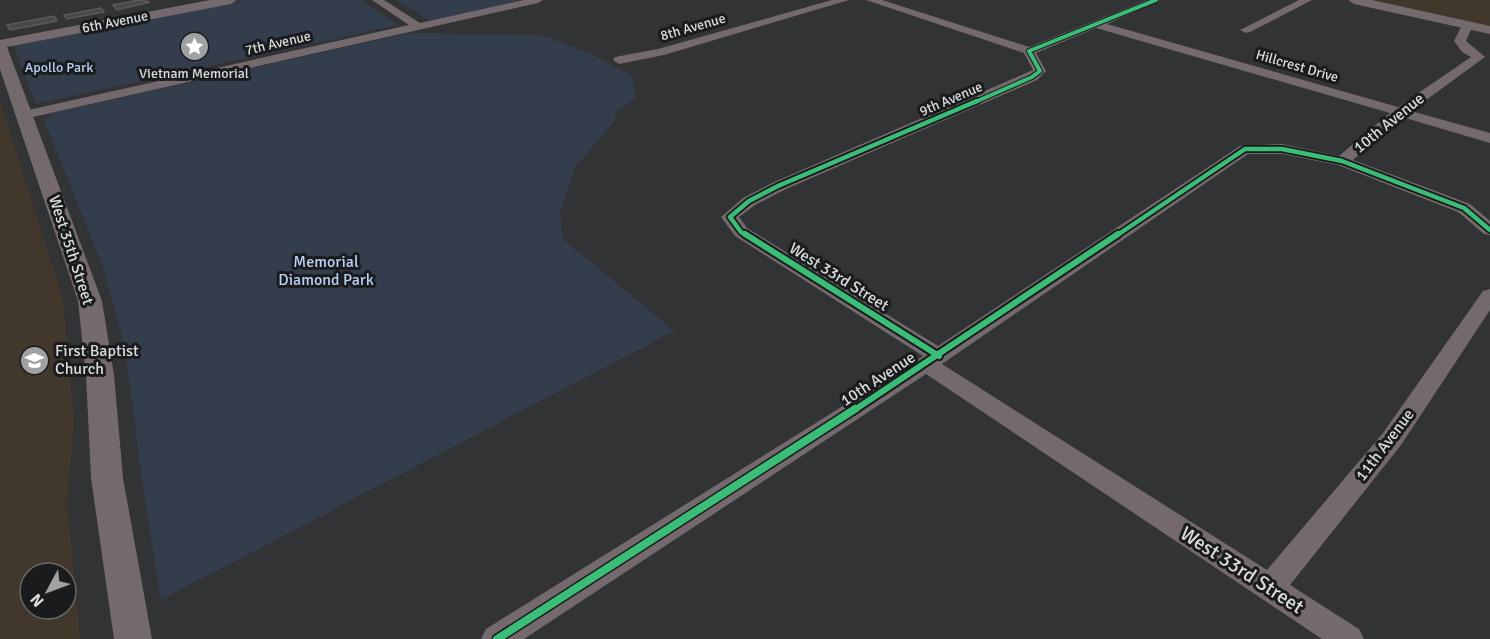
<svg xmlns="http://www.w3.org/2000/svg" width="1490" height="639" font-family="Signika,sans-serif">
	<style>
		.education { fill: #41382b; fill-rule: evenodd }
		.green { fill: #343d4c }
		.building { fill: #48494a; stroke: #5a5a5c; stroke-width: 1.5 }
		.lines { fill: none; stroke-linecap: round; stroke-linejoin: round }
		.minor { fill: #74696c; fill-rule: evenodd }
		.tertiary { fill: #74696c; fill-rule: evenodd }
		.cycleway-far3-casing { stroke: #1a1b1c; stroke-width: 6 }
		.cycleway-far2-casing { stroke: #1a1b1c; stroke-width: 8 }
		.cycleway-far1-casing { stroke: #1a1b1c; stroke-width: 10 }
		.cycleway-casing { stroke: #1a1b1c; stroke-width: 11 }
		.cycleway-far3 { stroke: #3abd76; stroke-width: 4 }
		.cycleway-far2 { stroke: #3abd76; stroke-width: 4.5 }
		.cycleway-far1 { stroke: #3abd76; stroke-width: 6 }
		.cycleway { stroke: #3abd76; stroke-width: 8 }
		.labels { text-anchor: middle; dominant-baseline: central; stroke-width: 6; stroke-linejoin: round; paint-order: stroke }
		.far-street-label { font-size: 14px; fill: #dbdcde; stroke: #1a1b1c }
		.far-park-label { font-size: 14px; fill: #b9d2fa; stroke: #1a1b1c }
		.far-poi-label { font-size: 14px; fill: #dbdcde; stroke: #1a1b1c }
		.street-label { font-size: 16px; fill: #dbdcde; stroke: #1a1b1c }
		.park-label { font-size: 16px; fill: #b9d2fa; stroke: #1a1b1c }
		.poi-label { font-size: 16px; fill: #dbdcde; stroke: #1a1b1c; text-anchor: start }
		.near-street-label { font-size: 20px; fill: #dbdcde; stroke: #1a1b1c }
	</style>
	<rect width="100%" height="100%" fill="#323335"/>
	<g class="education">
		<polygon points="1368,0 1490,0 1490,27"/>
		<path d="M0,102L63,298L74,422L67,503L80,639H0ZM30,573H66V609H30Z"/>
	</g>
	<g class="green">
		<polygon points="247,0 361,0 398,25 36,104 13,43"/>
		<polygon points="396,0 524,0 435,20 427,19"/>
		<polygon points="409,33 541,35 589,53 632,76 636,98 616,112 615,120 574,169 560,213 563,239 674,331 161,600 144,495 125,347 103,267 44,120 53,113"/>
	</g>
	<g class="building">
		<polygon points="139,0 150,2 117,10 113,5"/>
		<polygon points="101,8 104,12 67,19 64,15"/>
		<polygon points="54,16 57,21 10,30 7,25"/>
	</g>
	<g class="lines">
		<g class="minor">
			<polygon points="372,0 384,0 420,23 524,0 543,0 538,3 24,119 17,115 24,111 409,25"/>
			<polygon points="832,0 849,0 664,55 619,64 613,60 615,57 658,49"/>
			<path d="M866,0H882L1029,47L1147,0H1161L1107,24L1398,107L1471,57L1462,52L1454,41L1463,23H1471L1473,25L1466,41L1485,57L1411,111L1490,133V143L1402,117L1353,160L1470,204L1490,221V235L1484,234L1458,212L1338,165L1282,154H1248L942,364L1267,570L1383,433L1483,291L1490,289V310L1401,445L1290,585L1359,629L1364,639H1322L926,374L524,639H481L486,629L923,356L735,236L721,217L743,198L772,183L1033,70L1024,53ZM1096,28L1390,113L1339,156L1282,144L1240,146L938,346L747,228L739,217L755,205L784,190L1037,80L1046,71L1036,53Z"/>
			<polygon points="1299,0 1312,0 1250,32 1246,33 1240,30"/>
		</g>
		<g class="tertiary">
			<polygon points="210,0 237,0 231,4 7,47 102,301 114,375 123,478 152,639 114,639 91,478 86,375 78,301 0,69 0,40"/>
			<polygon points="1348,0 1372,0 1490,26 1490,34 1354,4"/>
		</g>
		<defs>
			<polyline id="cycleway-far3" points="973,103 1032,77 1040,71 1029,51 1156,0"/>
			<g id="cycleway-far2">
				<polyline points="747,236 741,232 730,217 749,201 778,186 977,101"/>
				<polyline points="1116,236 1245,149 1282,149 1342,161 1464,208 1490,230"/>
			</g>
			<g id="cycleway-far1">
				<polyline points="745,234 939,356"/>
				<polyline points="853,411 1118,234"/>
			</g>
			<polyline id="cycleway" points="497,639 855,409"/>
		</defs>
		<use href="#cycleway-far3" class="cycleway-far3-casing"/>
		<use href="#cycleway-far2" class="cycleway-far2-casing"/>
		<use href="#cycleway-far1" class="cycleway-far1-casing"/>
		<use href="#cycleway" class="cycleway-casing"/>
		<use href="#cycleway-far3" class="cycleway-far3"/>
		<use href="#cycleway-far2" class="cycleway-far2"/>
		<use href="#cycleway-far1" class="cycleway-far1"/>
		<use href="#cycleway" class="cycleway"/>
	</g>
	<defs>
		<symbol id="sight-disc" viewBox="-11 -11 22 22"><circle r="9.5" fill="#a0a1a3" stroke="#1a1b1c"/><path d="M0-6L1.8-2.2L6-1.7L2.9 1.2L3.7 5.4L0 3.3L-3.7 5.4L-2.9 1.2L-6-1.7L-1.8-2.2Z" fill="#fff"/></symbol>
		<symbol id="school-disc" viewBox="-11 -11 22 22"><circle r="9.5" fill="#a0a1a3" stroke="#1a1b1c"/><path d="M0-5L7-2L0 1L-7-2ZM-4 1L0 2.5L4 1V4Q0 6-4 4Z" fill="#fff"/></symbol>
	</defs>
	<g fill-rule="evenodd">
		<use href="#sight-disc" x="178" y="30" width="33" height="33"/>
		<use href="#school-disc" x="18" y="344" width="33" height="33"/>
	</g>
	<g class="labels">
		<g class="far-street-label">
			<text transform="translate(115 22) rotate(-11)">6th Avenue</text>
			<text transform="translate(693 27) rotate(-16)">8th Avenue</text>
			<text transform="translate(278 43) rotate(-13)">7th Avenue</text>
			<text transform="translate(1297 66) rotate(16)">Hillcrest Drive</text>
			<text transform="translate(951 99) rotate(-23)">9th Avenue</text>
		</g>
		<g class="far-park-label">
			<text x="59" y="67">Apollo Park</text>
		</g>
		<g class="far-poi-label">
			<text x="194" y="73">Vietnam Memorial</text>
		</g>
		<g class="street-label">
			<text transform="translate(1389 123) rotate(-39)">10th Avenue</text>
			<text transform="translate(71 250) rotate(72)">West 35th Street</text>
			<text transform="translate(839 277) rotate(32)">West 33rd Street</text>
			<text transform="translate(878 379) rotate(-33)">10th Avenue</text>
			<text transform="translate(1385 445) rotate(-53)">11th Avenue</text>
		</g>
		<g class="park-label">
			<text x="326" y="262">Memorial<tspan x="326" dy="18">Diamond Park</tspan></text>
		</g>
		<g class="poi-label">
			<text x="55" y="351">First Baptist<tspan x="55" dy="18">Church</tspan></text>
		</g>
		<g class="near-street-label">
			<text transform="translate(1242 570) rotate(33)">West 33rd Street</text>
		</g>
	</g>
	<g transform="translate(48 591) rotate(229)"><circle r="28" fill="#1a1b1c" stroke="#67686a" stroke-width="1.5"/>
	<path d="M0-4.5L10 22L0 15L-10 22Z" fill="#a0a1a3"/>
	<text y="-9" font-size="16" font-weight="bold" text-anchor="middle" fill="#dbdcde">N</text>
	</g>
</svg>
